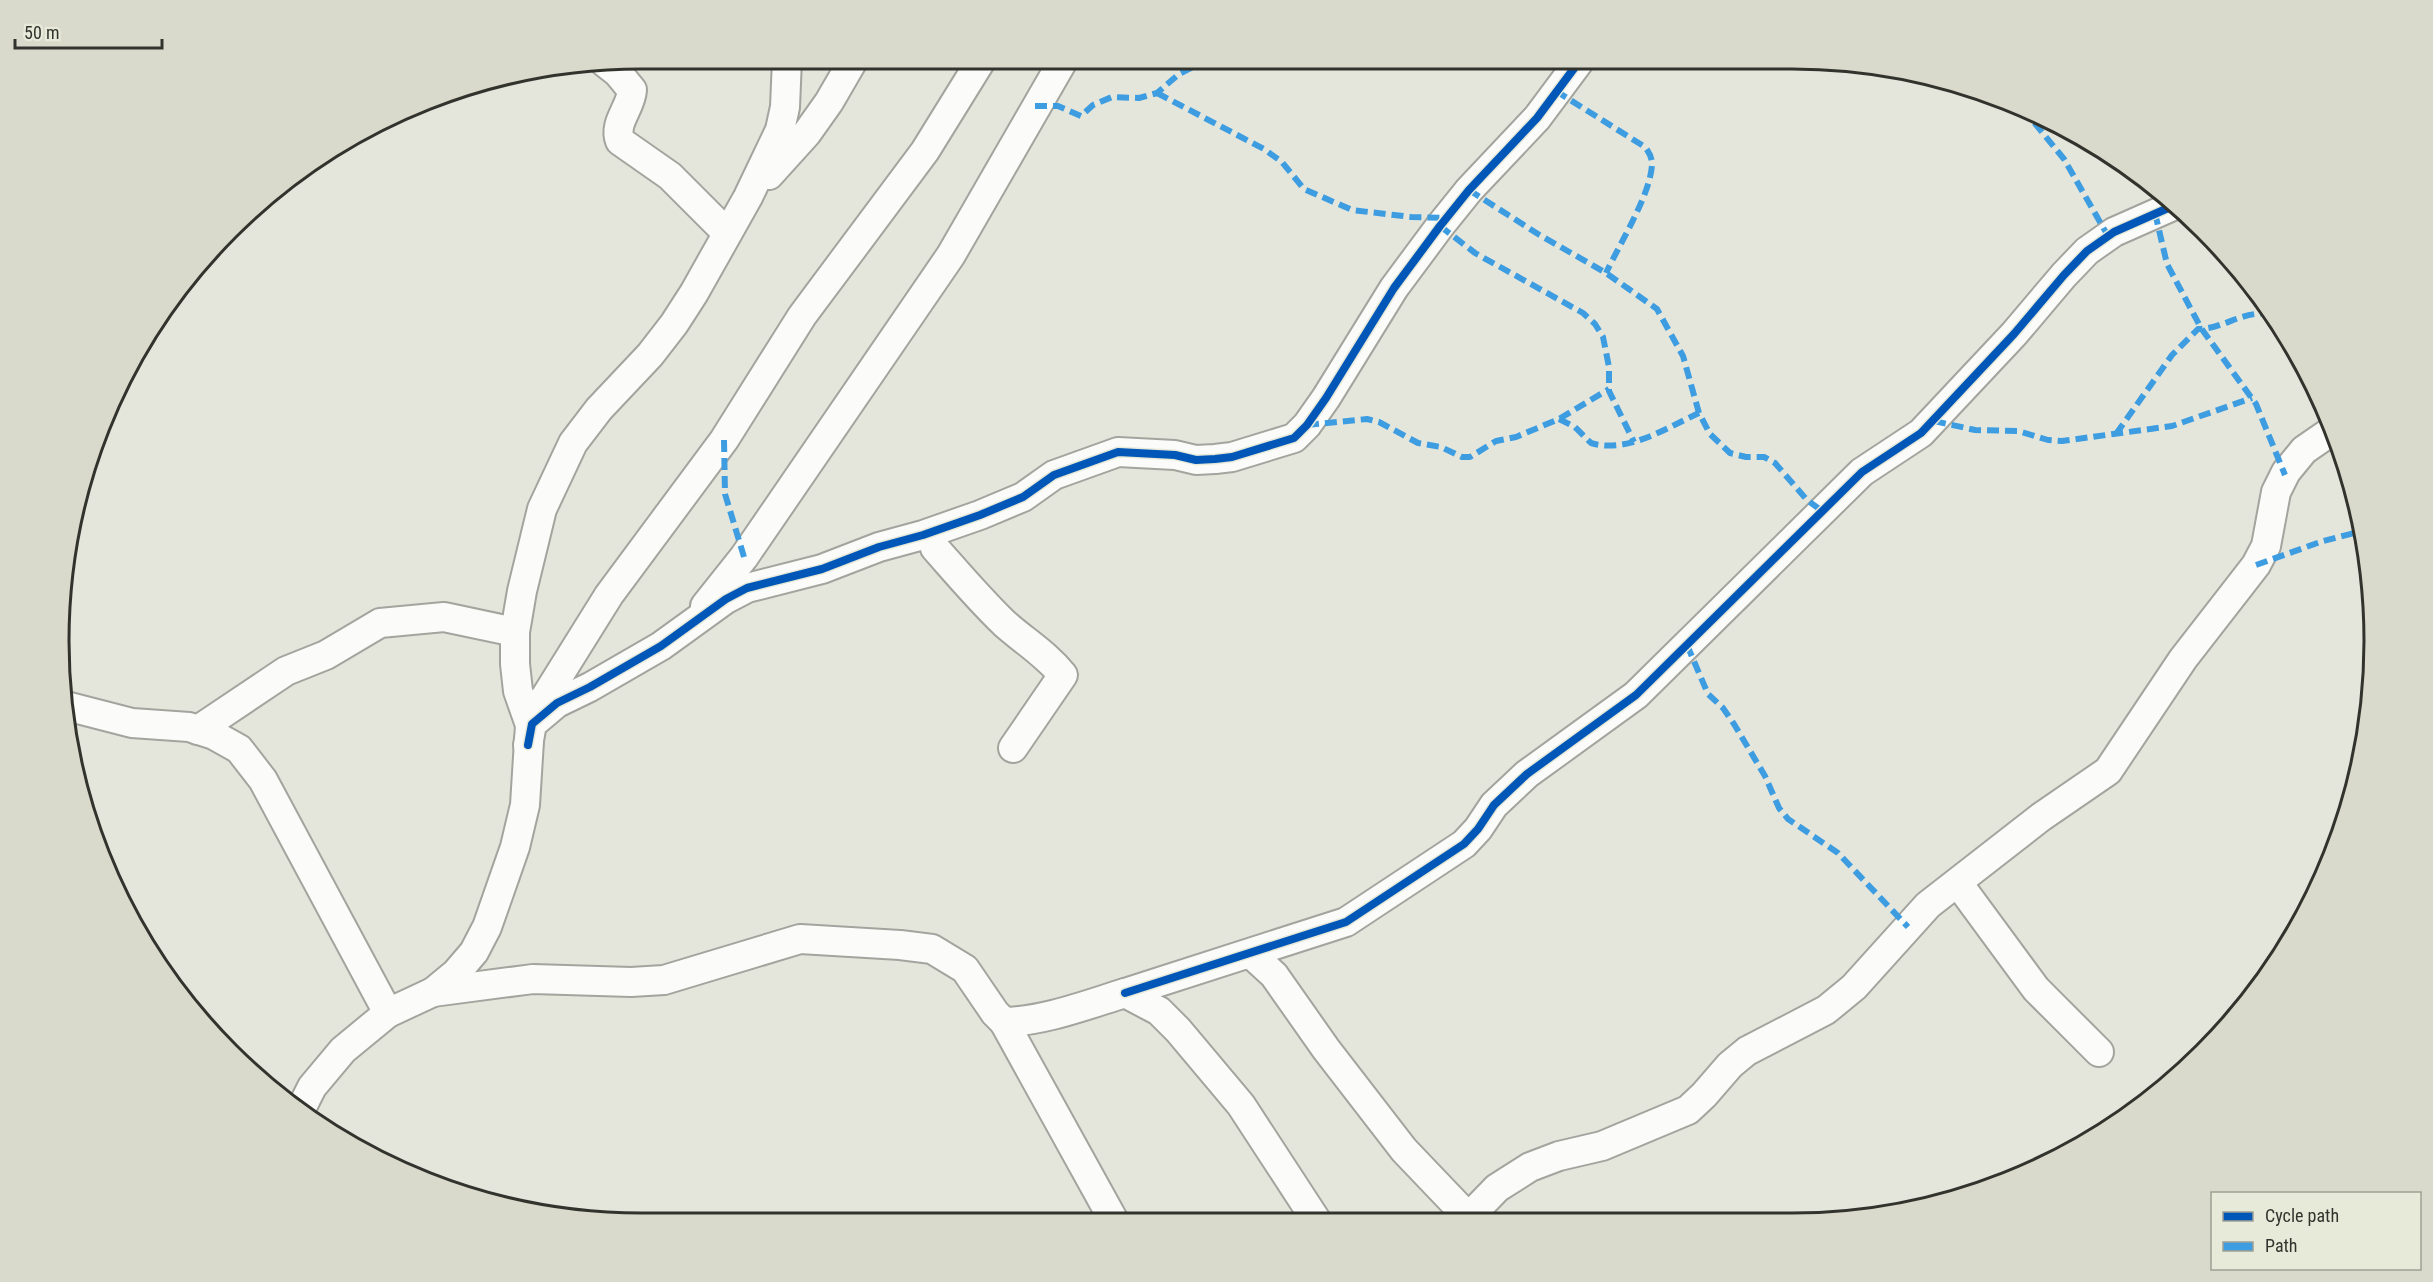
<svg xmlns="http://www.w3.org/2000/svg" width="2433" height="1282" font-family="'Roboto Condensed',sans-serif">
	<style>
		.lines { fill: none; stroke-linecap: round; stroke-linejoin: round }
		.minor-casing { stroke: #a3a49d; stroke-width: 32 }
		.minor { stroke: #fbfbfa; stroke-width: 28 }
		.quiet { stroke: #3e9de1; stroke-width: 6; stroke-dasharray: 12 6; stroke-linecap: butt }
		.cycleway-casing { stroke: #e7e9d9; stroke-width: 11 }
		.cycleway { stroke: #0057b8; stroke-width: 8 }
		.rim { fill: none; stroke: #33332e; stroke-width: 3 }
	</style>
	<rect width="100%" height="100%" fill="#e4e6dc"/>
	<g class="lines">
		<defs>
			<g id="minor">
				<path d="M604,62L618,73L632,90C631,108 613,123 620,141L670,176L727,233"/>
				<polyline points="769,175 807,133 829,102 854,59"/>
				<path d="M935,548C958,574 980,600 1004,623C1024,641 1046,654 1063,675L1013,748"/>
				<polyline points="705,606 744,557 951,255 1064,59"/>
				<polyline points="66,706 132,723 189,727 214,735 239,749 263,780 388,1013"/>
				<polyline points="532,714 546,696 609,595 724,440 802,316 925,151 982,59"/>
				<polyline points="198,730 286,671 326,655 380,623 444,617 515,632"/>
				<polyline points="528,745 532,724 557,703 590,687 661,646 726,599 747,588 822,569 879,547 923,535 980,515 1023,497 1054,475 1118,452 1175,455 1196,460 1215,459 1232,457 1294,438 1307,425 1326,398 1394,288 1440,226 1469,190 1537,118 1581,59"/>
				<polyline points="1958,883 2036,989 2099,1052"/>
				<polyline points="1251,954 1274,975 1326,1049 1404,1150 1468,1217"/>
				<path d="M433,992L533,979L631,982L664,980L800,939L900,945L932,949L965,969L995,1013L1004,1022C1045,1021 1086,1005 1125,993L1159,1011L1178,1030L1241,1105L1316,1220"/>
				<polyline points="1125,993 1346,922 1464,844 1478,829 1494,805 1527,774 1636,695 1862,472 1921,433 2014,334 2064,275 2087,251 2114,232 2175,205"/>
				<polyline points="1004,1022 1114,1221"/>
				<polyline points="300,1111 312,1087 343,1050 388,1013 433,992 456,973 474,952 487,927 515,847 525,805 530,725 518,691 515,664 515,632 522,591 542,509 573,443 599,409 650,355 674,324 694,293 748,197 780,130 785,107 787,59"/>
				<polyline points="1466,1220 1497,1188 1530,1167 1559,1156 1602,1146 1688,1110 1704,1095 1730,1065 1747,1051 1826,1010 1854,987 1928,905 2041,817 2108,771 2183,659 2256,565 2266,546 2276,492 2286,472 2304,450 2333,430"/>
			</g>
		</defs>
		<use href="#minor" class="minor-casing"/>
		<use href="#minor" class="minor"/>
		<g class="quiet">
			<path d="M1556,91L1645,147C1649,152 1652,158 1652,164C1651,194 1619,245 1606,273"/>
			<polyline points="1157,93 1264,149 1282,162 1304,189 1352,210 1411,217 1447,218"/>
			<polyline points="1035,106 1058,106 1081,116 1093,105 1112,97 1139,98 1157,93 1179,74 1209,59"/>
			<polyline points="2023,109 2064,159 2108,236"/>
			<polyline points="1469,190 1538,234 1606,273 1657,309 1683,356 1699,413 1710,434 1730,453 1746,457 1764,457 1775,463 1807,500 1822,511"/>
			<polyline points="2155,213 2167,264 2201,328 2256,404 2285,475"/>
			<polyline points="1440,226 1475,253 1583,313 1595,324 1603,337 1609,367 1609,391 1634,442"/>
			<path d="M1559,419L1575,427L1591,443C1628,454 1668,427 1699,413"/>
			<polyline points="1934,421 1975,430 2018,431 2048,440 2062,441 2172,426 2252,398"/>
			<polyline points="1307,425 1367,419 1379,422 1418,443 1441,447 1462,457 1470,457 1496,441 1516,437 1559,419 1609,389"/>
			<path d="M2116,434L2172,355L2198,329C2224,329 2242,310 2271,314"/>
			<polyline points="724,440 725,494 744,557"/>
			<polyline points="2256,565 2323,541 2362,531"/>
			<polyline points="1687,645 1708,694 1723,708 1734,724 1765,776 1779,808 1788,819 1838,853 1908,927"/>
		</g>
		<defs>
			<g id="cycleway">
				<polyline points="528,745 532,724 557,703 590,687 661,646 726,599 747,588 822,569 879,547 923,535 980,515 1023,497 1054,475 1118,452 1175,455 1196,460 1215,459 1232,457 1294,438 1307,425 1326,398 1394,288 1440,226 1469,190 1537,118 1581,59"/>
				<polyline points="1125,993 1346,922 1464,844 1478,829 1494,805 1527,774 1636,695 1862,472 1921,433 2014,334 2064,275 2087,251 2114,232 2175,205"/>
			</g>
		</defs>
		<use href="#cycleway" class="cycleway-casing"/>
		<use href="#cycleway" class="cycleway"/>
	</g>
	<path d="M0 0H2433V1282H0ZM641 69H1792A572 572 0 0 1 2364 641V641A572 572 0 0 1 1792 1213H641A572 572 0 0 1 69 641V641A572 572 0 0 1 641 69Z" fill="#d9dacb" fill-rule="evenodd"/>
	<path class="rim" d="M641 69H1792A572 572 0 0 1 2364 641V641A572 572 0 0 1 1792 1213H641A572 572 0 0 1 69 641V641A572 572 0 0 1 641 69Z"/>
	<rect x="2211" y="1192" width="210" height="78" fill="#e7e9d9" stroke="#9fa095" stroke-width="1.5"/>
	<rect x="2223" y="1212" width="30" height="9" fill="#0057b8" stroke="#9fa095" stroke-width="1.5"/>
	<text x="2265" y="1222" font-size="18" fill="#33332e">Cycle path</text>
	<rect x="2223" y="1242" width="30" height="9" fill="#3e9de1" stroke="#9fa095" stroke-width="1.5"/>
	<text x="2265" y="1252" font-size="18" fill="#33332e">Path</text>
	<path d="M15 39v9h147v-9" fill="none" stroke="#33332e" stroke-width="3"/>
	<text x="24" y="39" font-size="18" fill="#33332e" stroke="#e7e9d9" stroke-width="4.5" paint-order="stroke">50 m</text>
</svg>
